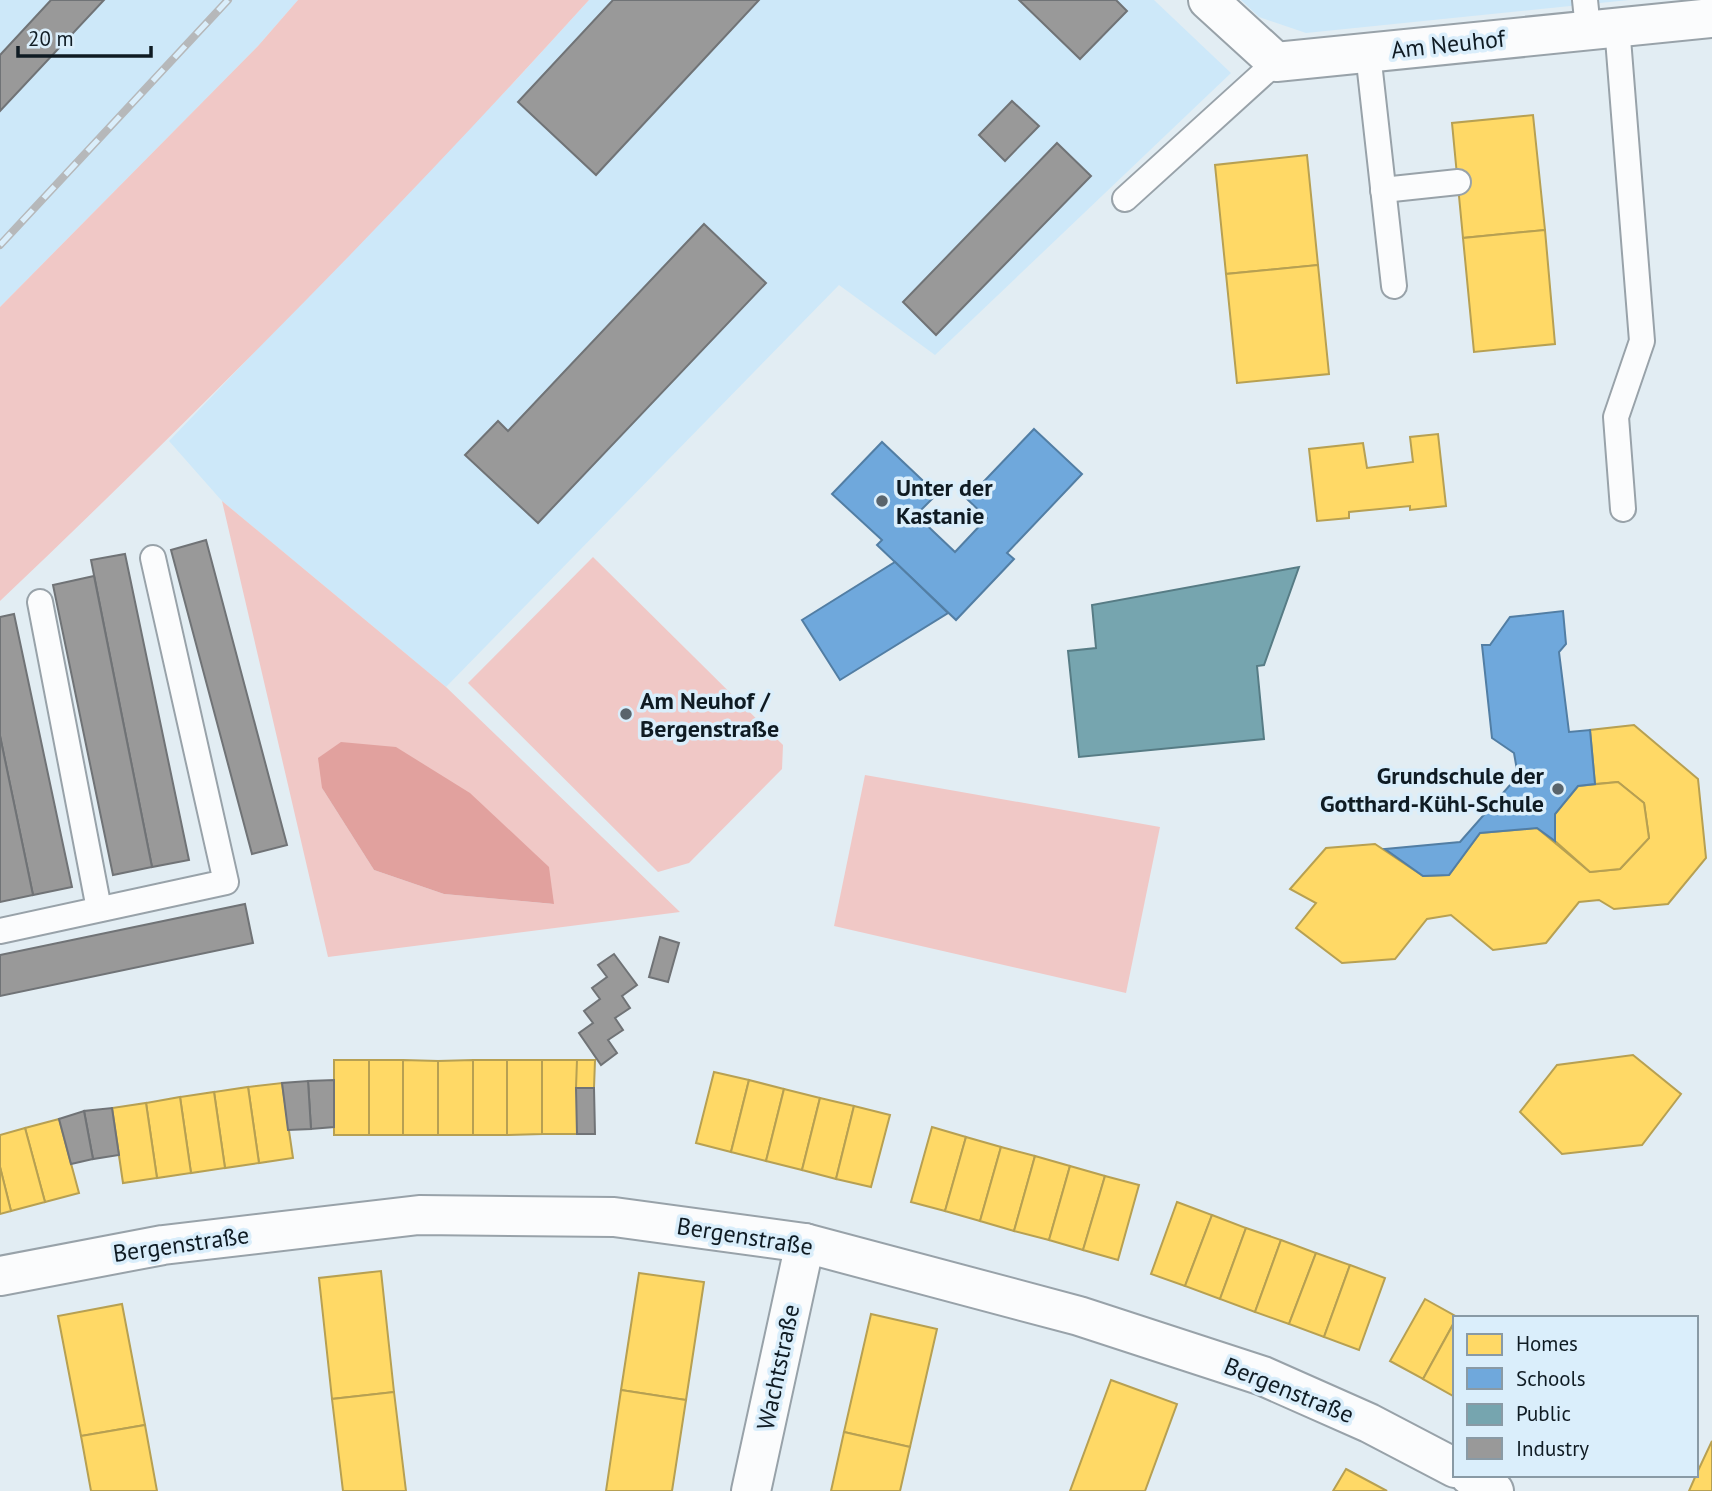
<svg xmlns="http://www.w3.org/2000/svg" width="1712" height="1491" font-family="'PT Sans',sans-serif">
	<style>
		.built { fill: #cde8f9 }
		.green { fill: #f0c8c6; fill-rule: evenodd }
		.water { fill: #e1a19e }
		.homes { fill: #ffd966; stroke: #b7a052; stroke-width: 2 }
		.schools { fill: #6fa8dc; stroke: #527ea4; stroke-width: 2 }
		.public { fill: #76a5af; stroke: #577c85; stroke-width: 2 }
		.industry { fill: #999; stroke: #707376; stroke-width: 2 }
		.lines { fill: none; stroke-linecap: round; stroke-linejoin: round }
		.service-casing { stroke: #98a2a9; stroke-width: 28 }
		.minor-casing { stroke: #98a2a9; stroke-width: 42 }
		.service { stroke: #fbfcfd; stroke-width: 24 }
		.minor { stroke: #fbfcfd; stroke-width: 38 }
		.rail-casing { stroke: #b6b8ba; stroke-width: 8 }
		.rail { stroke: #daeefb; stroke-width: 5; stroke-dasharray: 16; stroke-linecap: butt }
		.poi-dot { fill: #59646c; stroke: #daeefb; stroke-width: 2.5 }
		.labels { text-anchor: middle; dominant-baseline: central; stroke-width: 7; stroke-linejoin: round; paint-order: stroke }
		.street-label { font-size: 24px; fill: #0f1b23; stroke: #daeefb }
		.poi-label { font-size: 24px; font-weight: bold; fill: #0f1b23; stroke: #daeefb; text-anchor: start }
	</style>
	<rect width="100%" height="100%" fill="#e2edf3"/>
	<g class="built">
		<polygon points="0,0 298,0 258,46 0,307"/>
		<polygon points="589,0 1154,0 1231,73 935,355 839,285 446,687 222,501 169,441 516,80"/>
		<polygon points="1241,0 1629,0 1306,33 1259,17"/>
	</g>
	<g class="green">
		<path d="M298,0H589C401,208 203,408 0,601V307L258,46Z"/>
		<path d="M222,501L446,687L680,912L328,957ZM322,788L553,904L444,894L374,870Z"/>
		<polygon points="593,557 783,745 782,769 689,863 658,872 468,683"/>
		<polygon points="865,775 1160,827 1126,993 834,926"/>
	</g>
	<polygon class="water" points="341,742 396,747 470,793 549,867 554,904 444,894 374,870 322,788 318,758"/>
	<g class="homes">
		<polygon points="1533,115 1545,230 1463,238 1452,123"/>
		<polygon points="1307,155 1318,265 1226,274 1215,165"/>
		<polygon points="1545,230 1555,344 1474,352 1463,238"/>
		<polygon points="1318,265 1329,374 1237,383 1226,274"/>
		<polygon points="1438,434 1446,506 1410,510 1410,506 1349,512 1349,518 1317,521 1309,449 1363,443 1367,468 1413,462 1410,437"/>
		<polygon points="1634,725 1698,779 1706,858 1668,904 1614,909 1599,900 1579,902 1546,943 1493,950 1451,915 1427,919 1395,959 1342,963 1296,928 1316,903 1290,889 1326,848 1375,844 1423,876 1449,875 1480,833 1537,828 1590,872 1620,869 1649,838 1644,803 1618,782 1595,784 1590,730"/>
		<polygon points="1618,782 1644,803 1649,838 1620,869 1590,872 1555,841 1555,814 1578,786"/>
		<polygon points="1633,1055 1681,1094 1642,1145 1562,1154 1520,1112 1557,1065"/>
		<rect x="334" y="1060" width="35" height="75"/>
		<rect x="369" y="1060" width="34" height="75"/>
		<polygon points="403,1060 438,1061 438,1135 403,1135"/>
		<polygon points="473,1060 473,1135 438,1135 438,1061"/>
		<rect x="473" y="1060" width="34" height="75"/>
		<polygon points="507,1060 542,1060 542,1134 507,1135"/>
		<rect x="542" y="1060" width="35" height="74"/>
		<polygon points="577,1060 595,1060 594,1088 576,1088"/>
		<polygon points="714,1072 749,1080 731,1152 696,1143"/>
		<polygon points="749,1080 784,1089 766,1161 731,1152"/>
		<polygon points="282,1083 293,1158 259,1163 248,1087"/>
		<polygon points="248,1087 259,1163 225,1168 214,1092"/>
		<polygon points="784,1089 820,1098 802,1170 766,1161"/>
		<polygon points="214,1092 225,1168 191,1173 180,1097"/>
		<polygon points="180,1097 191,1173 157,1178 146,1103"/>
		<polygon points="820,1098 854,1106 836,1179 802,1170"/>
		<polygon points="146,1103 157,1178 123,1183 112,1108"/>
		<polygon points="854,1106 890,1115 871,1187 836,1179"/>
		<polygon points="59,1119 79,1193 45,1202 25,1128"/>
		<polygon points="932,1127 966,1137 945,1211 911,1202"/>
		<polygon points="25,1128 45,1202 11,1211 0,1167 0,1135"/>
		<polygon points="966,1137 1001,1147 980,1221 945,1211"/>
		<polygon points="1001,1147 1035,1156 1014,1231 980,1221"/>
		<polygon points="1035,1156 1070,1166 1049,1240 1014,1231"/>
		<polygon points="1070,1166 1105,1176 1083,1250 1049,1240"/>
		<polygon points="0,1167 11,1211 0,1214"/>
		<polygon points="1105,1176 1139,1185 1118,1260 1083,1250"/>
		<polygon points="1177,1202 1212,1215 1185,1286 1151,1274"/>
		<polygon points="1212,1215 1246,1228 1220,1299 1185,1286"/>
		<polygon points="1246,1228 1281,1240 1255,1312 1220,1299"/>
		<polygon points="1281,1240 1316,1253 1289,1324 1255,1312"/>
		<polygon points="1316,1253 1350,1265 1324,1337 1289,1324"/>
		<polygon points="1350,1265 1385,1278 1359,1350 1324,1337"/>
		<polygon points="381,1271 394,1392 332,1399 319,1278"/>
		<polygon points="639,1273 704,1282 686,1400 621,1390"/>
		<polygon points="1425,1299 1457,1317 1423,1379 1390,1361"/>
		<polygon points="122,1304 145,1425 81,1436 58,1316"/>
		<polygon points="871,1314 937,1329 910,1447 844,1432"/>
		<polygon points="1455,1321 1455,1397 1423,1379"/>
		<polygon points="1111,1380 1177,1404 1145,1491 1070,1491"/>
		<polygon points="621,1390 686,1400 672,1491 606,1491"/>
		<polygon points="394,1392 406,1491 343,1491 332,1399"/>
		<polygon points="145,1425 157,1491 91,1491 81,1436"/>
		<polygon points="844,1432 910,1447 900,1491 831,1491"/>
		<polygon points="1712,1441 1712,1491 1689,1491 1696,1475"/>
		<polygon points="1346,1469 1387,1491 1333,1491"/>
	</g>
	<g class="schools">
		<polygon points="1034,429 1082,474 1007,553 1014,559 956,620 877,545 882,540 832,494 882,442 937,494 916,515 955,552 987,518 967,499"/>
		<polygon points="895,562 948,613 840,680 802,620"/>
		<polygon points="1563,611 1566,644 1559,652 1569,732 1590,730 1595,784 1578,786 1555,814 1555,841 1537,828 1480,833 1449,875 1423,876 1385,849 1460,842 1518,776 1514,753 1492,738 1482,645 1490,645 1510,617"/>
	</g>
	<polygon class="public" points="1299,567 1264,665 1257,666 1264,739 1079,757 1068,651 1096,648 1092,605"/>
	<g class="industry">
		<polygon points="51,0 104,0 0,111 0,55"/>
		<polygon points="613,0 759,0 596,175 518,102"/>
		<polygon points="1019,0 1116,0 1127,11 1080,59"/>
		<polygon points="1012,101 1039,126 1005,161 979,135"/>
		<polygon points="1057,143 1091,176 936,335 903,302"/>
		<polygon points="704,224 766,283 538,523 465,455 498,421 508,431"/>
		<polygon points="206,540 287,845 252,854 171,550"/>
		<polygon points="125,554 189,860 152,867 91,560"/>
		<polygon points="94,576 152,867 113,875 53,585"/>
		<polygon points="14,614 72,887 33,895 0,736 0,617"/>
		<polygon points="0,736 33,895 0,902"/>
		<polygon points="245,904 253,943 0,996 0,955"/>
		<polygon points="660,937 679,943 668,982 649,977"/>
		<polygon points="614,954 637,985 622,996 630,1008 615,1018 623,1030 608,1040 617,1053 601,1065 579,1033 593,1023 584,1011 600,999 592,988 607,977 598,965"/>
		<polygon points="334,1080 334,1127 311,1129 308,1081"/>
		<polygon points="308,1081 311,1129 288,1130 282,1083"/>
		<polygon points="576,1088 594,1088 595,1134 577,1134"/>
		<polygon points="112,1108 119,1155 93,1159 84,1111"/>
		<polygon points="84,1111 93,1159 71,1164 59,1119"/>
	</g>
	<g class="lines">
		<defs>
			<g id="service">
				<polyline points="1585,0 1588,29"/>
				<polyline points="1617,26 1642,341 1616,417 1623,509"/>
				<polyline points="1368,53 1394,286"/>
				<polyline points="1383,190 1458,182"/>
				<polyline points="1125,199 1276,62"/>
				<polyline points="40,602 99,909"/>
				<polyline points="0,931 226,882 153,558"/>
			</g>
			<g id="minor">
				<polyline points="1208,0 1276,62 1712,18"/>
				<polyline points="0,1276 163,1245 419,1215 614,1217 805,1243 1079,1316 1263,1376 1369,1423 1455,1468"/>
				<polyline points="1469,1475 1494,1491"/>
				<polyline points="751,1491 805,1243"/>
			</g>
		</defs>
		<use href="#service" class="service-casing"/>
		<use href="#minor" class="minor-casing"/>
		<use href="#service" class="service"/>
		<use href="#minor" class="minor"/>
		<defs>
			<polyline id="rail" points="0,245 228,0"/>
		</defs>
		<use href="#rail" class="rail-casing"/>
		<use href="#rail" class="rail"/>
	</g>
	<g class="poi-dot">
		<circle cx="882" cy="501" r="7"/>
		<circle cx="626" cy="714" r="7"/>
		<circle cx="1558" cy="789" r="7"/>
	</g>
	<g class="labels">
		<g class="street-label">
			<text transform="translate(1448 44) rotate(-6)">Am Neuhof</text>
			<text transform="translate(745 1236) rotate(9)">Bergenstraße</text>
			<text transform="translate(181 1244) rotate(-8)">Bergenstraße</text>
			<text transform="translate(778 1367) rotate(-78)">Wachtstraße</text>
			<text transform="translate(1289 1390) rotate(22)">Bergenstraße</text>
		</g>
		<g class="poi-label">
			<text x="896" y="487">Unter der<tspan x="896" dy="28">Kastanie</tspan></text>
			<text x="640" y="700">Am Neuhof /<tspan x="640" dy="28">Bergenstraße</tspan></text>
			<text x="1544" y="775" text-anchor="end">Grundschule der<tspan x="1544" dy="28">Gotthard-Kühl-Schule</tspan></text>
		</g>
	</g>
	<rect x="1453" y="1316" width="245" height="161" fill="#daeefb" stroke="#899aa5" stroke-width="2"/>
	<rect x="1467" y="1334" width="35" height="21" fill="#ffd966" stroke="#899aa5" stroke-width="2"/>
	<text x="1516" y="1351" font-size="21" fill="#0f1b23">Homes</text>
	<rect x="1467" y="1368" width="35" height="21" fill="#6fa8dc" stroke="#899aa5" stroke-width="2"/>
	<text x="1516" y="1386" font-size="21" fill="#0f1b23">Schools</text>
	<rect x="1467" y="1404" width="35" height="21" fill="#76a5af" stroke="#899aa5" stroke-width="2"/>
	<text x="1516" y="1421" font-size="21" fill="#0f1b23">Public</text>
	<rect x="1467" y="1438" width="35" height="21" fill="#999999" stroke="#899aa5" stroke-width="2"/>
	<text x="1516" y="1456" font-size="21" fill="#0f1b23">Industry</text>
	<path d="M18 46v10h133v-10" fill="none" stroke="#0f1b23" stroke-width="3.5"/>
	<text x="28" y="46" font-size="21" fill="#0f1b23" stroke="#daeefb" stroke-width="5" paint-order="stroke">20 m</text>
</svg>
